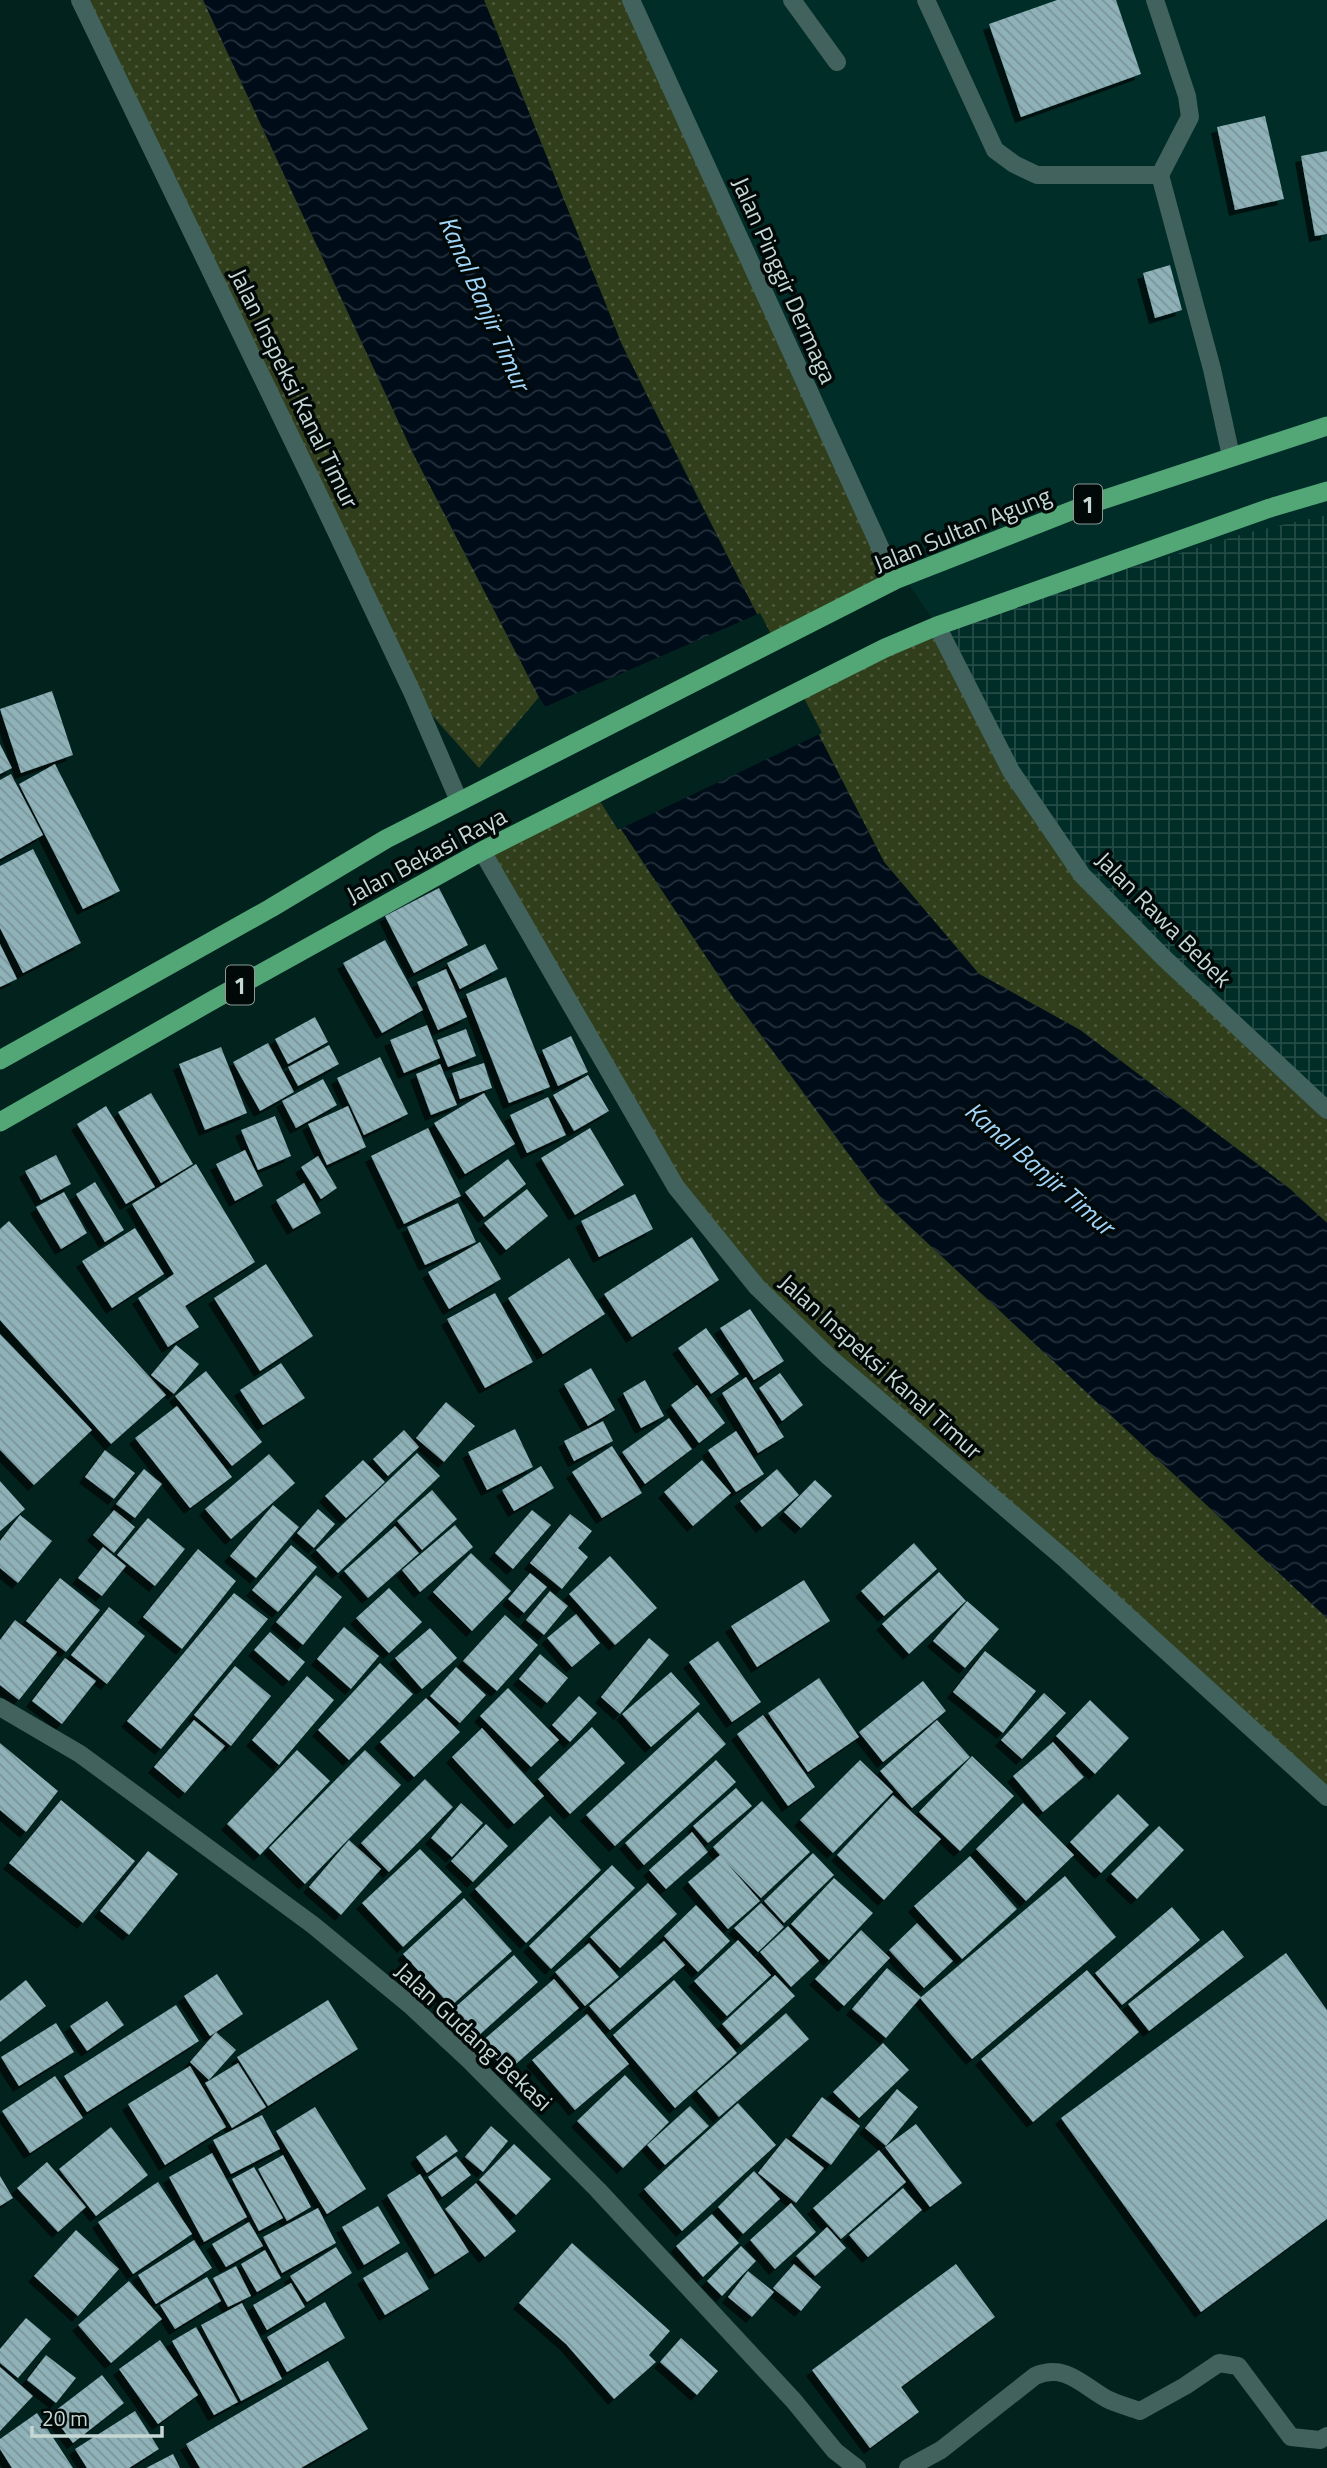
<svg xmlns="http://www.w3.org/2000/svg" width="1327" height="2468" font-family="'Titillium Web',sans-serif">
	<style>
		.built { fill: #002d28 }
		.industrial { fill: url(#industrial-grid) }
		.grass { fill: url(#grass-dots) }
		.water { fill: url(#water-waves) }
		.pier { fill: #02221e }
		.building { fill: url(#building-back-hatch); filter: url(#shadow) }
		.lines { fill: none; stroke-linecap: round; stroke-linejoin: round }
		.service { stroke: #42625d; stroke-width: 18 }
		.minor { stroke: #42625d; stroke-width: 18 }
		.tertiary { stroke: #42625d; stroke-width: 18 }
		.trunk { stroke: #53a676; stroke-width: 19 }
		.labels { text-anchor: middle; dominant-baseline: central; stroke-width: 7; stroke-linejoin: round; paint-order: stroke }
		.shield { fill: #010908; stroke: #8b9a97; stroke-width: 2 }
		.shield-label { font-size: 23px; font-weight: bold; fill: #c6d8d4 }
		.street-label { font-size: 24px; fill: #c6d8d4; stroke: #010908 }
		.water-label { font-size: 26px; font-style: italic; fill: #a2d5f9; stroke: #010908 }
	</style>
	<defs>
		<pattern id="industrial-grid" width="8" height="8" patternUnits="userSpaceOnUse" patternTransform="scale(1.75)"><rect width="8" height="8" fill="#002d28"/><path d="M0 4h8M4 0v8" fill="none" stroke="#244b46"/></pattern>
		<pattern id="grass-dots" width="8" height="8" patternUnits="userSpaceOnUse" patternTransform="scale(1.75)"><rect width="8" height="8" fill="#313e1c"/><path d="M2 2h.1M6 6h.1" fill="none" stroke="#4d593c" stroke-width="1.8" stroke-linecap="round"/></pattern>
		<pattern id="water-waves" width="16" height="10" patternUnits="userSpaceOnUse" patternTransform="scale(1.75)"><rect width="16" height="10" fill="#000d19"/><path d="M0 5q4-4 8 0t8 0" fill="none" stroke="#24303a"/></pattern>
		<pattern id="building-back-hatch" width="6" height="6" patternUnits="userSpaceOnUse" patternTransform="scale(1.75)"><rect width="6" height="6" fill="#8fb1b8"/><path d="M-1 5l2 2M0 0l6 6M5-1l2 2" fill="none" stroke="#7a959a"/></pattern>
		<filter id="shadow"><feDropShadow dx="-6" dy="6" stdDeviation="0" flood-color="#0009"/></filter>
	</defs>
	<rect width="100%" height="100%" fill="#02221e"/>
	<polygon class="built" points="631,0 1327,0 1327,515 1250,532 940,631 869,523"/>
	<polygon class="industrial" points="1327,515 1327,1110 1082,875 996,741 937,626 1250,532"/>
	<g class="grass">
		<polygon points="80,0 205,0 413,453 539,697 479,768 413,694"/>
		<polygon points="484,0 631,0 895,580 773,647 622,345"/>
		<polygon points="937,626 1011,771 1082,875 1327,1110 1327,1223 1290,1189 1080,1030 979,974 884,862 818,734 799,691"/>
		<polygon points="597,793 733,997 884,1202 1327,1618 1327,1797 757,1287 676,1187 482,851"/>
	</g>
	<polygon class="water" points="203,0 484,0 622,345 697,497 884,862 979,974 1080,1030 1290,1189 1327,1223 1327,1618 884,1202 733,997 597,793 539,697 413,453"/>
	<polygon class="pier" points="760,613 822,733 618,830 542,708"/>
	<g class="building">
		<polygon points="1057,0 1116,0 1141,74 1021,117 989,24"/>
		<polygon points="1265,116 1284,199 1235,210 1217,127"/>
		<polygon points="1327,151 1327,234 1315,236 1301,156"/>
		<polygon points="1170,265 1182,310 1155,318 1143,273"/>
		<polygon points="52,691 73,755 21,773 0,709"/>
		<polygon points="0,744 12,768 0,774"/>
		<polygon points="55,764 120,891 83,909 19,784"/>
		<polygon points="11,774 43,835 0,859 0,780"/>
		<polygon points="33,849 81,943 23,973 0,928 0,866"/>
		<polygon points="439,888 468,945 414,973 385,916"/>
		<polygon points="385,940 423,1010 382,1033 343,963"/>
		<polygon points="0,944 17,979 0,987"/>
		<polygon points="485,944 498,969 460,989 447,963"/>
		<polygon points="446,969 467,1017 438,1030 417,982"/>
		<polygon points="506,977 550,1087 509,1103 466,994"/>
		<polygon points="315,1017 328,1042 288,1064 275,1039"/>
		<polygon points="427,1025 440,1058 404,1073 390,1040"/>
		<polygon points="466,1029 476,1056 448,1067 437,1040"/>
		<polygon points="571,1036 588,1072 558,1086 542,1050"/>
		<polygon points="268,1043 294,1092 260,1111 233,1062"/>
		<polygon points="329,1045 339,1064 298,1086 288,1067"/>
		<polygon points="221,1047 247,1113 205,1130 179,1064"/>
		<polygon points="380,1057 408,1114 364,1135 337,1078"/>
		<polygon points="484,1063 492,1088 460,1099 452,1073"/>
		<polygon points="440,1064 457,1105 431,1115 416,1074"/>
		<polygon points="588,1075 609,1111 574,1131 553,1095"/>
		<polygon points="323,1079 337,1105 296,1128 282,1101"/>
		<polygon points="151,1093 193,1164 161,1183 118,1112"/>
		<polygon points="484,1093 515,1144 465,1174 434,1123"/>
		<polygon points="548,1097 566,1135 527,1153 510,1115"/>
		<polygon points="106,1106 155,1187 126,1204 77,1124"/>
		<polygon points="348,1106 366,1147 327,1165 308,1124"/>
		<polygon points="275,1116 291,1156 258,1170 241,1130"/>
		<polygon points="428,1128 461,1196 404,1224 371,1156"/>
		<polygon points="590,1128 624,1185 575,1215 541,1158"/>
		<polygon points="245,1150 263,1186 235,1201 216,1164"/>
		<polygon points="56,1155 71,1184 41,1200 25,1171"/>
		<polygon points="318,1156 337,1188 321,1199 301,1167"/>
		<polygon points="508,1159 526,1184 484,1217 465,1192"/>
		<polygon points="196,1164 255,1262 185,1306 199,1327 168,1347 138,1298 174,1274 132,1204"/>
		<polygon points="95,1182 124,1230 105,1242 76,1194"/>
		<polygon points="304,1183 321,1213 293,1229 276,1200"/>
		<polygon points="527,1189 548,1216 506,1250 484,1223"/>
		<polygon points="64,1192 87,1233 61,1249 36,1207"/>
		<polygon points="635,1194 653,1229 599,1257 581,1221"/>
		<polygon points="458,1203 476,1242 425,1265 407,1227"/>
		<polygon points="9,1221 166,1395 111,1444 0,1320 0,1229"/>
		<polygon points="135,1228 164,1274 112,1308 82,1261"/>
		<polygon points="692,1237 719,1280 632,1337 604,1294"/>
		<polygon points="480,1242 501,1279 449,1309 428,1272"/>
		<polygon points="569,1258 605,1314 543,1354 508,1298"/>
		<polygon points="266,1264 313,1336 260,1371 214,1298"/>
		<polygon points="495,1293 533,1362 485,1388 447,1319"/>
		<polygon points="750,1309 784,1361 754,1380 720,1328"/>
		<polygon points="706,1328 739,1374 711,1394 678,1348"/>
		<polygon points="0,1334 92,1430 34,1485 0,1450"/>
		<polygon points="176,1345 199,1364 174,1394 151,1375"/>
		<polygon points="281,1363 305,1398 263,1425 240,1390"/>
		<polygon points="591,1368 615,1410 588,1426 564,1384"/>
		<polygon points="206,1371 262,1442 232,1466 175,1396"/>
		<polygon points="780,1373 803,1405 782,1421 759,1388"/>
		<polygon points="746,1377 784,1437 758,1453 722,1393"/>
		<polygon points="645,1380 664,1416 641,1428 623,1393"/>
		<polygon points="697,1385 725,1423 699,1443 671,1405"/>
		<polygon points="446,1402 475,1426 444,1462 416,1438"/>
		<polygon points="177,1406 232,1477 190,1508 135,1438"/>
		<polygon points="669,1418 692,1449 645,1484 622,1452"/>
		<polygon points="603,1421 613,1441 574,1461 564,1441"/>
		<polygon points="515,1429 533,1467 487,1490 468,1452"/>
		<polygon points="404,1430 419,1447 388,1476 373,1459"/>
		<polygon points="736,1431 764,1474 736,1492 708,1450"/>
		<polygon points="612,1446 642,1493 602,1518 572,1472"/>
		<polygon points="105,1450 135,1473 114,1499 85,1477"/>
		<polygon points="417,1453 440,1476 338,1573 316,1550"/>
		<polygon points="269,1454 295,1483 231,1539 205,1509"/>
		<polygon points="363,1460 385,1482 346,1518 325,1496"/>
		<polygon points="702,1460 731,1493 693,1526 664,1492"/>
		<polygon points="541,1466 554,1488 514,1511 502,1490"/>
		<polygon points="144,1469 162,1484 135,1518 116,1504"/>
		<polygon points="777,1469 799,1495 762,1527 740,1501"/>
		<polygon points="815,1480 832,1496 801,1528 784,1512"/>
		<polygon points="0,1481 25,1509 0,1531"/>
		<polygon points="432,1490 457,1519 422,1550 397,1521"/>
		<polygon points="273,1505 299,1527 256,1578 230,1556"/>
		<polygon points="318,1509 335,1524 314,1548 297,1533"/>
		<polygon points="114,1510 135,1527 114,1553 93,1535"/>
		<polygon points="532,1510 551,1525 513,1569 495,1553"/>
		<polygon points="570,1514 592,1531 578,1548 588,1557 562,1589 530,1563"/>
		<polygon points="20,1515 52,1541 18,1583 0,1568 0,1541"/>
		<polygon points="148,1518 185,1549 155,1586 117,1555"/>
		<polygon points="455,1525 473,1547 420,1592 402,1570"/>
		<polygon points="395,1526 419,1553 368,1598 344,1571"/>
		<polygon points="914,1543 937,1569 884,1616 861,1591"/>
		<polygon points="291,1545 317,1567 278,1612 252,1590"/>
		<polygon points="103,1547 126,1566 102,1596 78,1578"/>
		<polygon points="198,1549 236,1581 182,1649 143,1617"/>
		<polygon points="471,1553 511,1591 472,1631 433,1592"/>
		<polygon points="610,1556 657,1608 615,1645 569,1594"/>
		<polygon points="939,1572 966,1601 909,1654 882,1624"/>
		<polygon points="530,1573 547,1587 524,1613 508,1599"/>
		<polygon points="316,1575 342,1597 303,1645 276,1622"/>
		<polygon points="60,1578 100,1610 66,1652 26,1621"/>
		<polygon points="804,1580 830,1621 757,1667 731,1626"/>
		<polygon points="389,1588 422,1622 389,1653 356,1618"/>
		<polygon points="550,1591 568,1606 544,1635 526,1620"/>
		<polygon points="234,1593 268,1619 161,1749 127,1721"/>
		<polygon points="967,1601 999,1629 965,1668 933,1641"/>
		<polygon points="109,1607 145,1636 107,1684 71,1655"/>
		<polygon points="576,1614 600,1643 572,1667 547,1638"/>
		<polygon points="505,1615 538,1645 497,1691 463,1661"/>
		<polygon points="15,1620 57,1652 19,1700 0,1685 0,1640"/>
		<polygon points="344,1627 379,1656 351,1689 317,1659"/>
		<polygon points="430,1628 457,1658 422,1689 395,1658"/>
		<polygon points="270,1632 305,1662 289,1681 254,1650"/>
		<polygon points="649,1638 669,1655 620,1714 601,1697"/>
		<polygon points="718,1641 761,1702 732,1722 689,1662"/>
		<polygon points="985,1651 1036,1691 1003,1733 953,1692"/>
		<polygon points="540,1654 568,1678 547,1703 519,1679"/>
		<polygon points="65,1658 96,1681 62,1724 32,1701"/>
		<polygon points="380,1663 413,1694 349,1760 318,1730"/>
		<polygon points="235,1666 271,1696 231,1746 194,1715"/>
		<polygon points="456,1667 486,1695 460,1723 430,1696"/>
		<polygon points="671,1672 700,1704 651,1747 622,1714"/>
		<polygon points="307,1676 334,1700 279,1765 252,1740"/>
		<polygon points="819,1678 859,1737 808,1772 768,1713"/>
		<polygon points="923,1681 946,1711 883,1762 859,1732"/>
		<polygon points="508,1688 559,1740 531,1767 480,1716"/>
		<polygon points="1044,1693 1066,1713 1022,1759 1001,1740"/>
		<polygon points="579,1696 597,1713 570,1742 552,1725"/>
		<polygon points="426,1698 460,1732 414,1777 380,1742"/>
		<polygon points="1090,1700 1129,1738 1095,1774 1056,1736"/>
		<polygon points="698,1712 726,1744 615,1846 586,1815"/>
		<polygon points="763,1715 815,1787 788,1806 737,1734"/>
		<polygon points="194,1720 225,1746 185,1793 154,1767"/>
		<polygon points="937,1720 970,1757 912,1808 880,1771"/>
		<polygon points="592,1727 625,1763 570,1814 538,1779"/>
		<polygon points="482,1728 544,1796 514,1824 452,1757"/>
		<polygon points="1053,1742 1084,1777 1043,1812 1013,1776"/>
		<polygon points="0,1743 58,1791 26,1832 0,1810"/>
		<polygon points="297,1750 330,1781 260,1855 227,1824"/>
		<polygon points="365,1750 401,1785 305,1884 269,1848"/>
		<polygon points="972,1756 1014,1796 960,1851 919,1812"/>
		<polygon points="716,1760 736,1782 644,1865 625,1843"/>
		<polygon points="860,1760 893,1792 833,1853 800,1820"/>
		<polygon points="425,1779 453,1807 389,1872 361,1843"/>
		<polygon points="736,1788 752,1806 708,1843 693,1826"/>
		<polygon points="1118,1794 1149,1825 1101,1873 1070,1842"/>
		<polygon points="893,1795 941,1839 884,1900 837,1855"/>
		<polygon points="61,1800 135,1861 83,1923 9,1863"/>
		<polygon points="762,1801 810,1852 761,1898 725,1861 760,1901 728,1929 688,1882 720,1855 713,1847"/>
		<polygon points="461,1803 483,1823 452,1857 431,1838"/>
		<polygon points="1023,1803 1074,1855 1026,1901 976,1849"/>
		<polygon points="550,1816 601,1870 526,1943 475,1889"/>
		<polygon points="486,1824 508,1846 473,1882 451,1861"/>
		<polygon points="1159,1826 1184,1850 1137,1899 1111,1874"/>
		<polygon points="692,1832 708,1852 666,1889 649,1870"/>
		<polygon points="349,1840 381,1869 341,1915 309,1887"/>
		<polygon points="420,1849 462,1892 403,1947 362,1903"/>
		<polygon points="148,1851 178,1874 129,1935 100,1911"/>
		<polygon points="813,1853 834,1875 784,1923 764,1901"/>
		<polygon points="970,1856 1017,1909 962,1959 914,1906"/>
		<polygon points="612,1865 635,1888 551,1969 529,1946"/>
		<polygon points="1065,1876 1116,1937 972,2059 920,1998"/>
		<polygon points="834,1878 873,1913 829,1960 791,1924"/>
		<polygon points="648,1883 677,1914 620,1968 590,1937"/>
		<polygon points="464,1898 512,1951 451,2006 403,1954"/>
		<polygon points="761,1903 784,1927 758,1952 734,1928"/>
		<polygon points="696,1905 730,1941 698,1972 664,1936"/>
		<polygon points="1172,1907 1200,1940 1122,2005 1095,1973"/>
		<polygon points="917,1923 953,1961 924,1988 889,1950"/>
		<polygon points="788,1926 819,1961 791,1987 760,1952"/>
		<polygon points="861,1930 890,1958 844,2006 815,1979"/>
		<polygon points="1223,1930 1244,1957 1149,2031 1128,2004"/>
		<polygon points="738,1940 771,1975 727,2016 694,1981"/>
		<polygon points="664,1941 685,1965 610,2030 589,2006"/>
		<polygon points="589,1943 619,1977 585,2006 555,1972"/>
		<polygon points="1286,1953 1327,2010 1327,2219 1201,2312 1061,2118"/>
		<polygon points="514,1955 538,1982 477,2037 452,2010"/>
		<polygon points="887,1968 921,1997 886,2038 852,2009"/>
		<polygon points="1087,1970 1139,2032 1033,2122 981,2059"/>
		<polygon points="217,1974 243,2014 210,2036 184,1996"/>
		<polygon points="775,1975 795,1996 741,2045 722,2024"/>
		<polygon points="554,1979 579,2008 507,2072 481,2042"/>
		<polygon points="26,1980 46,2006 0,2042 0,2001"/>
		<polygon points="674,1980 737,2053 675,2108 613,2035"/>
		<polygon points="328,2000 358,2049 268,2106 237,2057"/>
		<polygon points="107,2001 124,2025 87,2051 70,2026"/>
		<polygon points="176,2005 199,2041 87,2112 64,2076"/>
		<polygon points="786,2013 809,2039 719,2117 697,2091"/>
		<polygon points="587,2014 629,2064 575,2110 532,2060"/>
		<polygon points="56,2023 74,2052 19,2086 1,2057"/>
		<polygon points="216,2032 236,2050 209,2080 190,2062"/>
		<polygon points="883,2043 909,2070 859,2118 833,2092"/>
		<polygon points="238,2063 266,2107 232,2128 205,2083"/>
		<polygon points="190,2066 226,2127 165,2165 128,2104"/>
		<polygon points="625,2075 669,2122 623,2168 577,2121"/>
		<polygon points="55,2076 83,2118 30,2153 2,2111"/>
		<polygon points="897,2089 918,2107 886,2146 865,2128"/>
		<polygon points="822,2097 860,2126 831,2165 792,2136"/>
		<polygon points="738,2103 776,2145 682,2231 644,2189"/>
		<polygon points="690,2106 709,2126 665,2165 647,2145"/>
		<polygon points="315,2107 366,2189 327,2214 276,2131"/>
		<polygon points="262,2115 280,2149 231,2174 213,2140"/>
		<polygon points="916,2124 962,2183 930,2207 885,2147"/>
		<polygon points="491,2126 508,2141 483,2172 465,2157"/>
		<polygon points="111,2127 148,2175 96,2216 59,2169"/>
		<polygon points="446,2135 458,2151 427,2173 416,2157"/>
		<polygon points="786,2138 824,2168 796,2203 758,2173"/>
		<polygon points="514,2144 551,2179 516,2215 479,2180"/>
		<polygon points="879,2150 906,2182 841,2239 813,2208"/>
		<polygon points="212,2153 247,2217 204,2242 169,2177"/>
		<polygon points="283,2155 311,2207 287,2221 258,2169"/>
		<polygon points="456,2156 471,2175 442,2197 428,2177"/>
		<polygon points="47,2162 86,2207 58,2232 17,2188"/>
		<polygon points="254,2167 283,2218 259,2231 232,2179"/>
		<polygon points="754,2171 780,2199 743,2234 718,2207"/>
		<polygon points="420,2174 469,2252 435,2274 387,2195"/>
		<polygon points="0,2176 13,2198 0,2206"/>
		<polygon points="158,2182 192,2234 133,2274 98,2222"/>
		<polygon points="476,2183 516,2231 485,2257 445,2209"/>
		<polygon points="903,2188 922,2210 868,2257 849,2235"/>
		<polygon points="791,2203 816,2232 775,2269 750,2240"/>
		<polygon points="378,2206 400,2243 364,2265 342,2227"/>
		<polygon points="318,2208 336,2243 282,2273 263,2237"/>
		<polygon points="712,2214 739,2243 703,2277 676,2246"/>
		<polygon points="249,2222 263,2246 226,2267 212,2244"/>
		<polygon points="827,2227 846,2248 815,2276 796,2256"/>
		<polygon points="76,2230 119,2269 78,2316 34,2276"/>
		<polygon points="194,2240 212,2268 156,2304 138,2275"/>
		<polygon points="572,2243 670,2331 649,2355 656,2362 614,2399 566,2344 519,2303"/>
		<polygon points="741,2246 756,2261 722,2296 707,2281"/>
		<polygon points="336,2247 352,2273 307,2302 290,2276"/>
		<polygon points="265,2250 281,2278 257,2292 241,2264"/>
		<polygon points="407,2252 429,2289 385,2315 363,2278"/>
		<polygon points="794,2264 821,2287 801,2311 773,2288"/>
		<polygon points="956,2264 995,2317 901,2387 919,2412 870,2448 812,2370"/>
		<polygon points="236,2266 251,2296 228,2307 213,2278"/>
		<polygon points="748,2271 774,2292 752,2317 728,2297"/>
		<polygon points="207,2277 221,2301 175,2329 160,2305"/>
		<polygon points="129,2281 162,2319 111,2363 78,2325"/>
		<polygon points="291,2283 305,2307 267,2330 253,2305"/>
		<polygon points="325,2302 345,2338 287,2372 267,2337"/>
		<polygon points="242,2303 282,2379 241,2401 201,2325"/>
		<polygon points="26,2318 51,2339 18,2378 0,2363 0,2349"/>
		<polygon points="196,2327 238,2402 214,2415 172,2341"/>
		<polygon points="681,2338 718,2371 697,2395 660,2362"/>
		<polygon points="160,2340 198,2395 158,2424 119,2369"/>
		<polygon points="46,2355 76,2378 56,2403 27,2380"/>
		<polygon points="328,2361 368,2429 301,2468 200,2468 186,2444"/>
		<polygon points="0,2367 33,2396 0,2431"/>
		<polygon points="102,2375 124,2403 73,2443 51,2414"/>
		<polygon points="135,2411 159,2449 129,2468 87,2468 75,2449"/>
		<polygon points="37,2413 73,2468 12,2468 0,2449 0,2439"/>
		<polygon points="173,2454 180,2468 146,2468"/>
	</g>
	<g class="lines">
		<g class="service">
			<polyline points="926,0 995,150 1014,164 1037,175 1160,175 1212,369 1231,456"/>
			<polyline points="1155,0 1187,96 1190,117 1160,175"/>
		</g>
		<g class="minor">
			<polyline points="792,0 837,62"/>
			<polyline points="0,1707 80,1754 313,1925 410,2005 469,2060 598,2190 794,2401 835,2451 857,2468"/>
			<path d="M908,2468L941,2450L1035,2376C1065,2363 1082,2385 1107,2399C1117,2404 1129,2407 1140,2411L1185,2386L1219,2363L1238,2366L1291,2437L1320,2440L1327,2436"/>
		</g>
		<g class="tertiary">
			<polyline points="80,0 315,487 413,694 459,801"/>
			<polyline points="631,0 895,580"/>
			<polyline points="937,626 1011,771 1082,875 1164,958 1327,1110"/>
			<polyline points="482,851 676,1187 757,1287 829,1357 1066,1560 1327,1797"/>
		</g>
		<g class="trunk">
			<polyline points="0,1060 271,908 386,839 895,580 1081,507 1327,426"/>
			<polyline points="0,1122 213,1000 482,851 885,648 937,626 1270,508 1327,491"/>
		</g>
	</g>
	<g class="labels">
		<g class="shield">
			<rect x="1074" y="484.5" width="28" height="39" rx="5"/>
			<rect x="226" y="965.5" width="28" height="39" rx="5"/>
		</g>
		<g class="shield-label">
			<text x="1088" y="504">1</text>
			<text x="240" y="985">1</text>
		</g>
		<g class="street-label">
			<text transform="translate(785 280) rotate(66)">Jalan Pinggir Dermaga</text>
			<text transform="translate(295 388) rotate(64)">Jalan Inspeksi Kanal Timur</text>
			<text transform="translate(962 529) rotate(-22)">Jalan Sultan Agung</text>
			<text transform="translate(426 855) rotate(-28)">Jalan Bekasi Raya</text>
			<text transform="translate(1164 919) rotate(45)">Jalan Rawa Bebek</text>
			<text transform="translate(881 1366) rotate(42)">Jalan Inspeksi Kanal Timur</text>
			<text transform="translate(474 2036) rotate(43)">Jalan Gudang Bekasi</text>
		</g>
		<g class="water-label">
			<text transform="translate(485 303) rotate(66)">Kanal Banjir Timur</text>
			<text transform="translate(1040 1168) rotate(41)">Kanal Banjir Timur</text>
		</g>
	</g>
	<path d="M32 2426v10h130v-10" fill="none" stroke="#c6d8d4" stroke-width="3.5"/>
	<text x="42" y="2426" font-size="21" fill="#c6d8d4" stroke="#010908" stroke-width="5" paint-order="stroke">20 m</text>
</svg>
